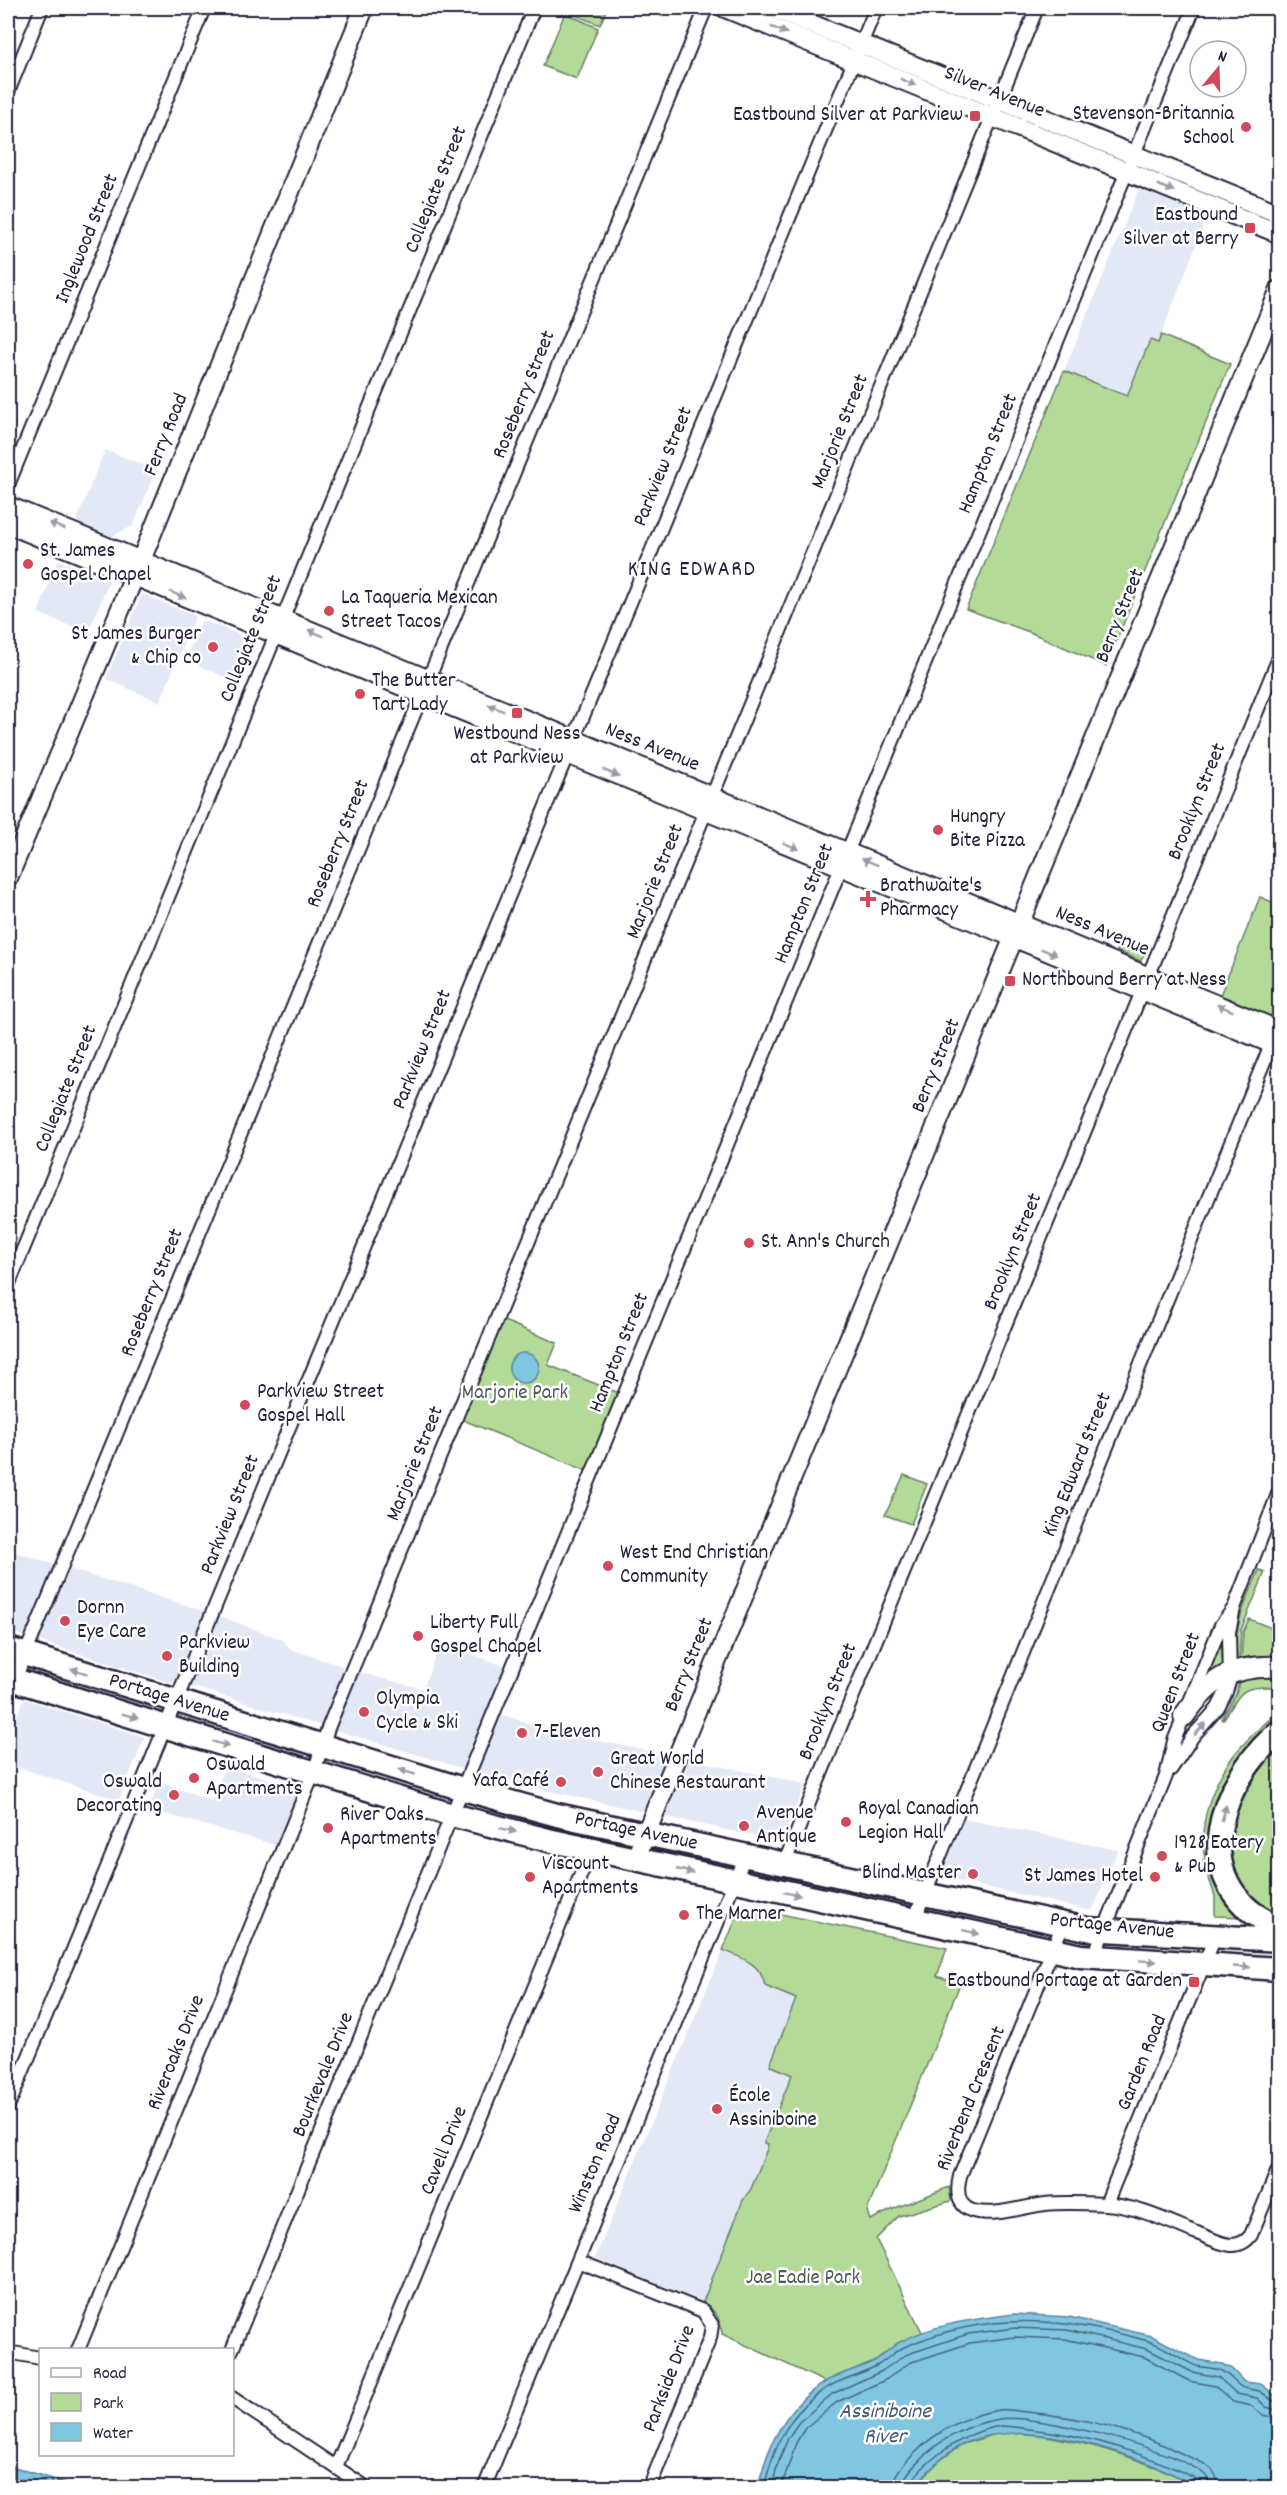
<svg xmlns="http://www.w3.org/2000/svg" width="1287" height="2495" font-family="Dekko,sans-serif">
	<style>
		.built { fill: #e3e8f6 }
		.green { fill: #b3db97; stroke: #6a7e69; stroke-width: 1.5 }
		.water { fill: #80c6e1; stroke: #5a849f; stroke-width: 1.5 }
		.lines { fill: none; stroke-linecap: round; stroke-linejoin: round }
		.shore { stroke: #48647d; stroke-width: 1.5 }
		.street-casing { stroke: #22223b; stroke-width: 16 }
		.secondary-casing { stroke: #22223b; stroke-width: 22 }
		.primary-casing { stroke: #22223b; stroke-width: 24 }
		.highway-casing { stroke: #22223b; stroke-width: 27 }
		.street { stroke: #fff; stroke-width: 12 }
		.secondary { stroke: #fff; stroke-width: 18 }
		.primary { stroke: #fff; stroke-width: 20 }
		.highway { stroke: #fff; stroke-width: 22 }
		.oneway { fill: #9c9ca7 }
		.poi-dot { fill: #d1495b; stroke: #fff; stroke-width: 2 }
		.labels { text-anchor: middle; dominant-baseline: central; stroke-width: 5; stroke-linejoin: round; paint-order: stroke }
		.street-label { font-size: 21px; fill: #22223b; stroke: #fff }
		.poi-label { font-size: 21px; fill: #22223b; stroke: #fff; text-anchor: start }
		.park-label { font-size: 21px; fill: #4e5a57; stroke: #fff }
		.neighbourhood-label { font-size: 22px; letter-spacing: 1.5px; fill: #22223b; stroke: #fff }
		.water-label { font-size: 22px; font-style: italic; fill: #435b75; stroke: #fff }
	</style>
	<rect width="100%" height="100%" fill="#fff"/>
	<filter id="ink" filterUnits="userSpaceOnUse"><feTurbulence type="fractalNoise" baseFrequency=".0167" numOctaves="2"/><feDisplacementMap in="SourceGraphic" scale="12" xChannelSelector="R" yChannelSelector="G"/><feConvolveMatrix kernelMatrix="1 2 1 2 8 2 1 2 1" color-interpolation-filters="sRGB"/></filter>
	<g filter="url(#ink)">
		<g class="built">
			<polygon points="1139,189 1207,217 1158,343 1149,340 1127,396 1064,371"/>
			<polygon points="105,450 156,470 133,526 112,536 76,522"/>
			<polygon points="58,560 109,581 88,633 38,613"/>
			<polygon points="142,594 195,616 160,702 106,679"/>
			<polygon points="202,620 256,641 239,683 185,660"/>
			<polygon points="8,1550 211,1613 283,1640 290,1649 365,1674 423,1689 440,1643 507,1667 491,1711 548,1730 806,1784 781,1842 517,1784 481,1774 197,1688 181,1686 8,1631"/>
			<polygon points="24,1699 145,1737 119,1800 8,1764 8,1739"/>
			<polygon points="225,1766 305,1789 282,1847 148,1809 160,1782 212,1801"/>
			<polygon points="964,1819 1118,1850 1092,1911 941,1877"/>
			<polygon points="723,1950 753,1963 763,1976 765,1986 796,1999 770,2065 792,2075 764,2142 768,2144 767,2149 751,2189 743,2200 703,2302 595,2258"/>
		</g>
		<g class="green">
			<polygon points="567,8 607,8 600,25 565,11"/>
			<polygon points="565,13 598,28 577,79 543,66"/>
			<polygon points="1161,335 1230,364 1106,666 1032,633 966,609 1064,371 1127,396 1150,340 1158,343"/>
			<polygon points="1260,897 1279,905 1279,1000 1273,1017 1220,995"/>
			<polygon points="1121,940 1146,949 1141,961 1117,951"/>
			<polygon points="497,1318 557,1343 548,1365 624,1395 592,1473 456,1417"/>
			<polygon points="904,1475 927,1484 911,1524 885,1515"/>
			<path d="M1259,1570L1265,1572L1241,1630L1239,1664H1235C1234,1623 1244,1607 1259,1570Z"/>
			<polygon points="1249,1619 1279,1631 1279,1661 1241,1662 1243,1632"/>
			<polygon points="1221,1641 1223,1666 1203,1682"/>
			<path d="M1279,1673V1698L1278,1691L1273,1687C1238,1686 1242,1693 1223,1720L1222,1719L1236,1694L1241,1675Z"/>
			<path d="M1279,1705V1724L1220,1807L1244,1917L1215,1916V1896L1203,1861L1205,1859C1197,1824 1213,1783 1234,1755C1246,1739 1263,1726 1277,1712Z"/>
			<polygon points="1279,1739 1279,1913 1265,1906 1261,1911 1238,1888 1226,1836 1254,1765"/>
			<path d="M741,1906L947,1948L937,1976L960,1984L867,2211L870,2220L898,2207L949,2187L951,2201L899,2216L876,2239L923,2334L898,2343L876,2360L825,2382L722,2334C721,2319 715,2310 703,2302L743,2200L751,2189L767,2149L768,2144L764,2143L792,2075L770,2065L796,1999L765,1986C761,1963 742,1958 723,1950Z"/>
			<path d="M1002,2432C1020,2434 1039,2434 1057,2438C1108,2447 1155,2465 1201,2487L913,2488L938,2462L963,2444Z"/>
		</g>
		<g class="water">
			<circle cx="524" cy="1368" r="15"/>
			<path d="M1014,2314L1069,2317L1152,2336L1198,2360L1222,2364L1232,2369L1244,2382L1261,2384L1279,2399V2487C1259,2488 1221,2491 1202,2488C1188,2485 1174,2473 1160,2468C1108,2447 1014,2416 961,2445C942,2456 928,2472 913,2487H758C768,2444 785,2407 825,2382C841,2372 860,2369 876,2360C884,2355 890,2348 898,2343C932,2324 976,2319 1014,2314Z"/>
			<polygon points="8,2465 78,2487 8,2487"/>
		</g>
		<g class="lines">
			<g class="shore">
				<path d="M764,2488C774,2444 789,2412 828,2387C843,2378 862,2374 878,2365C887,2360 894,2351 904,2347C987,2311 1063,2317 1148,2341C1166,2346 1180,2360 1196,2366C1204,2368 1211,2367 1219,2370C1229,2373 1232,2381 1240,2386C1246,2391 1255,2388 1261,2392C1269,2396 1270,2402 1280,2403"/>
				<polyline points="772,2488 777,2466 788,2438 799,2422 832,2394 882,2371 905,2355 968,2334 1015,2328 1067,2330 1147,2349 1192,2372 1218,2377 1237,2394 1257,2398 1266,2407 1280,2411"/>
				<polyline points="781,2488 796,2443 805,2428 837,2402 887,2379 909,2363 970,2343 1015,2337 1065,2339 1144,2357 1189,2381 1215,2386 1233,2402 1252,2406 1263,2415 1280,2420"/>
				<path d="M893,2488C893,2472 905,2464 914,2454C936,2431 967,2415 999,2410C1007,2409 1017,2411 1026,2412C1081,2417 1135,2430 1185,2455C1193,2459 1203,2462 1209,2467C1216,2472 1218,2480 1218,2488"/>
				<path d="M902,2488C903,2475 914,2467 922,2458C942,2438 970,2424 999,2419C1034,2413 1179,2450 1205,2475C1209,2479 1209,2483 1209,2488"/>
				<path d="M910,2488C911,2476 930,2461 939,2454C957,2441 979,2429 1001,2426C1010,2426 1020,2428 1029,2429C1088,2435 1145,2453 1199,2480L1202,2488"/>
			</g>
			<defs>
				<g id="street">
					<polyline points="8,92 42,8"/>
					<polyline points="8,485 204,8"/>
					<polyline points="8,1286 534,8"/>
					<polyline points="8,1696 706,8"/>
					<polyline points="1171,1769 1193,1736 1218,1708 1226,1692 1230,1679 1229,1632 1234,1608 1280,1489"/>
					<polyline points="784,1864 1280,655"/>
					<polyline points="914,1920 1274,1037"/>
					<path d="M1063,1924L960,2176C946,2234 1017,2207 1045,2204C1064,2202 1085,2203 1105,2204C1137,2206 1167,2221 1197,2233C1207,2237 1220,2244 1231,2245C1240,2245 1246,2242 1251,2235L1280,2165"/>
					<polyline points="1093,1958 1166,1776 1174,1741 1184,1716 1221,1625 1234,1608"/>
					<polyline points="8,2107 876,8"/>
					<polyline points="1106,2204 1215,1937"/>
					<polyline points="578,2261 703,2311 712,2325 710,2338 649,2488"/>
					<polyline points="78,2350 314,1772 328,1728 1037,8"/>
					<polyline points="232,2350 1194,8"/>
					<polyline points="8,2352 40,2358"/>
					<polyline points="232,2398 367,2488"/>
					<polyline points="336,2467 591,1850"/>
					<polyline points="484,2488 745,1856"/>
				</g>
				<g id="secondary">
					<polyline points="725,8 1280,234"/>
					<polyline points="772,8 1280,214"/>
					<polyline points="8,506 1280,1031"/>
					<polyline points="8,524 1280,1047"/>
					<polyline points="8,878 144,553 364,8"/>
					<polyline points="635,1860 1280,289"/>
				</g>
				<path id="primary" d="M1184,1716C1210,1679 1233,1664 1280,1667"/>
				<g id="highway">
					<polyline points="8,1649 463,1789 557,1815 1087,1929 1280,1940"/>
					<polyline points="8,1678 452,1815 548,1840 1081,1956 1280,1969"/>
					<path d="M1280,1731C1232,1770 1193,1849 1241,1902C1251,1914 1266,1921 1280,1928"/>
				</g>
			</defs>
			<use href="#street" class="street-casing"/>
			<use href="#secondary" class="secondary-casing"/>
			<use href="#primary" class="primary-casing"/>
			<use href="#highway" class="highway-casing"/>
			<use href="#street" class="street"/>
			<use href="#secondary" class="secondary"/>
			<use href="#primary" class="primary"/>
			<use href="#highway" class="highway"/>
		</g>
		<defs><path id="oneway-solid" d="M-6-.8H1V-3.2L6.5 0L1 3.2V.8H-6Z" transform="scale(1.5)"/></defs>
		<g class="oneway">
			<use href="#oneway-solid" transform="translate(779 30) rotate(22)"/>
			<use href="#oneway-solid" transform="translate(908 82) rotate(22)"/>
			<use href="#oneway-solid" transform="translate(1166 188) rotate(22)"/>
			<use href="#oneway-solid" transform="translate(57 526) rotate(-158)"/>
			<use href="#oneway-solid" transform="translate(178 595) rotate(23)"/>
			<use href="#oneway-solid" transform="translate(316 633) rotate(-157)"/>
			<use href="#oneway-solid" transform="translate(496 708) rotate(-157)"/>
			<use href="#oneway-solid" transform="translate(611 773) rotate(22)"/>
			<use href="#oneway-solid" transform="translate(791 846) rotate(22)"/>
			<use href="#oneway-solid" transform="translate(870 862) rotate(-158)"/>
			<use href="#oneway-solid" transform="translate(1049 952) rotate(22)"/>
			<use href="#oneway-solid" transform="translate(1225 1008) rotate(-158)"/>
			<use href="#oneway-solid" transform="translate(79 1671) rotate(-163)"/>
			<use href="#oneway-solid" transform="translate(130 1716) rotate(17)"/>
			<use href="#oneway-solid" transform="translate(1200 1729) rotate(-49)"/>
			<use href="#oneway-solid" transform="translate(221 1744) rotate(17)"/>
			<use href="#oneway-solid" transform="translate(407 1772) rotate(-163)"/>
			<use href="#oneway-solid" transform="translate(1224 1813) rotate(-74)"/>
			<use href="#oneway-solid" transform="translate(508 1830) rotate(14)"/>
			<use href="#oneway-solid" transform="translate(685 1871) rotate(13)"/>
			<use href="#oneway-solid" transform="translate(792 1894) rotate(12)"/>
			<use href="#oneway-solid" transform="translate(971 1932) rotate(13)"/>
			<use href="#oneway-solid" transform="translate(1148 1961) rotate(4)"/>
			<use href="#oneway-solid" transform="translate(1242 1967) rotate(3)"/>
		</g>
	</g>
	<g class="poi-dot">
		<rect x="969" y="110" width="12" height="12" rx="3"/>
		<circle cx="1246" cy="127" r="6"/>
		<rect x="1244" y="222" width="12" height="12" rx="3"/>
		<circle cx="28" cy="564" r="6"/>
		<circle cx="329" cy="611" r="6"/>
		<circle cx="213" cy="647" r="6"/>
		<circle cx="360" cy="694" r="6"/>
		<rect x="511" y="707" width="12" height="12" rx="3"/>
		<circle cx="938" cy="830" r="6"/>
		<path d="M865 890h6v6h6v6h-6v6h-6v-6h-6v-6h6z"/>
		<rect x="1004" y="975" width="12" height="12" rx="3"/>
		<circle cx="749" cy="1243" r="6"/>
		<circle cx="245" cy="1405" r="6"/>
		<circle cx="608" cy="1566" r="6"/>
		<circle cx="65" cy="1621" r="6"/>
		<circle cx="418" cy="1636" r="6"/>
		<circle cx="167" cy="1656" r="6"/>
		<circle cx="364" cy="1712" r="6"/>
		<circle cx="522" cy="1733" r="6"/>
		<circle cx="598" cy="1772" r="6"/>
		<circle cx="194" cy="1778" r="6"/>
		<circle cx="561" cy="1782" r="6"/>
		<circle cx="174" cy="1795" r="6"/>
		<circle cx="846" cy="1822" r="6"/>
		<circle cx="744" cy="1826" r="6"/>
		<circle cx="328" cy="1828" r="6"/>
		<circle cx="1162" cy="1856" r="6"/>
		<circle cx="973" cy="1874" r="6"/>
		<circle cx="530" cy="1877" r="6"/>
		<circle cx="1155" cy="1877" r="6"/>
		<circle cx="684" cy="1915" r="6"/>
		<rect x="1188" y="1976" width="12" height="12" rx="3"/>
		<circle cx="717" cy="2109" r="6"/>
	</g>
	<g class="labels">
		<g class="street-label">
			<text transform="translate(994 93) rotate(22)">Silver Avenue</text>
			<text transform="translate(437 190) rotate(-68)">Collegiate Street</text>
			<text transform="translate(88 239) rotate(-68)">Inglewood Street</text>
			<text transform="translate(525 395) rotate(-68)">Roseberry Street</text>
			<text transform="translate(841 432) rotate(-68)">Marjorie Street</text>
			<text transform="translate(167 435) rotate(-68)">Ferry Road</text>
			<text transform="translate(989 454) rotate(-68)">Hampton Street</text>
			<text transform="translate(664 467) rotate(-68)">Parkview Street</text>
			<text transform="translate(1121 616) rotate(-68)">Berry Street</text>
			<text transform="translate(252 639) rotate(-68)">Collegiate Street</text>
			<text transform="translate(652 748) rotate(22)">Ness Avenue</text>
			<text transform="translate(1198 802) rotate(-68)">Brooklyn Street</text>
			<text transform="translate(339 844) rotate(-68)">Roseberry Street</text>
			<text transform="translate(656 882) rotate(-68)">Marjorie Street</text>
			<text transform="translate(805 904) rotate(-68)">Hampton Street</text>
			<text transform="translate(1102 932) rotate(23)">Ness Avenue</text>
			<text transform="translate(423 1050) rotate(-68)">Parkview Street</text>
			<text transform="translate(937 1066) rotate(-68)">Berry Street</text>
			<text transform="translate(67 1089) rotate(-68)">Collegiate Street</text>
			<text transform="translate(1014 1252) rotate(-68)">Brooklyn Street</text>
			<text transform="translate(153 1293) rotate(-68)">Roseberry Street</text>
			<text transform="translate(620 1353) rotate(-68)">Hampton Street</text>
			<text transform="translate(416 1464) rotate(-68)">Marjorie Street</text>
			<text transform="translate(1078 1465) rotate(-68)">King Edward Street</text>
			<text transform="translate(231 1515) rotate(-68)">Parkview Street</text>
			<text transform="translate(690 1665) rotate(-68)">Berry Street</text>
			<text transform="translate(1177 1683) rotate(-69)">Queen Street</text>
			<text transform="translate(169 1699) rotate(17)">Portage Avenue</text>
			<text transform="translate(829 1702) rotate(-68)">Brooklyn Street</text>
			<text transform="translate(636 1832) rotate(12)">Portage Avenue</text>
			<text transform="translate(1112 1927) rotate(6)">Portage Avenue</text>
			<text transform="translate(177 2053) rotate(-68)">Riveroaks Drive</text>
			<text transform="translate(1143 2063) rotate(-68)">Garden Road</text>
			<text transform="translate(324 2075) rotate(-68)">Bourkevale Drive</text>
			<text transform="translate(972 2099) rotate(-68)">Riverbend Crescent</text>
			<text transform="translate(445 2151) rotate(-68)">Cavell Drive</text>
			<text transform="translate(596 2164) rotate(-67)">Winston Road</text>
			<text transform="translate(670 2379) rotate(-69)">Parkside Drive</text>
		</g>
		<g class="poi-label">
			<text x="1234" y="115" text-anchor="end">Stevenson-Britannia<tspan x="1234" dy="24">School</tspan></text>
			<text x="963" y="116" text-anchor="end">Eastbound Silver at Parkview</text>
			<text x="1238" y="216" text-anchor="end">Eastbound<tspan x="1238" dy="24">Silver at Berry</tspan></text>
			<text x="40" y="552">St. James<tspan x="40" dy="24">Gospel Chapel</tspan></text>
			<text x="341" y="599">La Taqueria Mexican<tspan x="341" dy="24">Street Tacos</tspan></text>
			<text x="201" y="635" text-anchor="end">St James Burger<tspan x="201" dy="24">&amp; Chip co</tspan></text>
			<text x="372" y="682">The Butter<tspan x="372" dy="24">Tart Lady</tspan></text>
			<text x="517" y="735" text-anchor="middle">Westbound Ness<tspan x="517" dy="24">at Parkview</tspan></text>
			<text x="950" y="818">Hungry<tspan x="950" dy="24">Bite Pizza</tspan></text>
			<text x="880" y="887">Brathwaite's<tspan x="880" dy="24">Pharmacy</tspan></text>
			<text x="1022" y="981">Northbound Berry at Ness</text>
			<text x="761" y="1243">St. Ann's Church</text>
			<text x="257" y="1393">Parkview Street<tspan x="257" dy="24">Gospel Hall</tspan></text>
			<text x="620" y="1554">West End Christian<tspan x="620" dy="24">Community</tspan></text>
			<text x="77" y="1609">Dornn<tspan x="77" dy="24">Eye Care</tspan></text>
			<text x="430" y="1624">Liberty Full<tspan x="430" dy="24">Gospel Chapel</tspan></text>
			<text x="179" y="1644">Parkview<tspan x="179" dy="24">Building</tspan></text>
			<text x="376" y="1700">Olympia<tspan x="376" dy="24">Cycle &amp; Ski</tspan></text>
			<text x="534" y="1733">7-Eleven</text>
			<text x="610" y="1760">Great World<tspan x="610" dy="24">Chinese Restaurant</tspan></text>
			<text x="206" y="1766">Oswald<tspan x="206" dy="24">Apartments</tspan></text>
			<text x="549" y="1782" text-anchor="end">Yafa Café</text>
			<text x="162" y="1783" text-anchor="end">Oswald<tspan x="162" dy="24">Decorating</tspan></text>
			<text x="858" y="1810">Royal Canadian<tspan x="858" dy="24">Legion Hall</tspan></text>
			<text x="756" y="1814">Avenue<tspan x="756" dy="24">Antique</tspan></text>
			<text x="340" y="1816">River Oaks<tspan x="340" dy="24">Apartments</tspan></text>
			<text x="1174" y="1844">1928 Eatery<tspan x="1174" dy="24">&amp; Pub</tspan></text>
			<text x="542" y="1865">Viscount<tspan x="542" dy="24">Apartments</tspan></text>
			<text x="961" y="1874" text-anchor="end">Blind Master</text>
			<text x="1143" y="1877" text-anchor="end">St James Hotel</text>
			<text x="696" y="1915">The Marner</text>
			<text x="1182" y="1982" text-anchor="end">Eastbound Portage at Garden</text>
			<text x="729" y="2097">École<tspan x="729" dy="24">Assiniboine</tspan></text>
		</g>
		<g class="park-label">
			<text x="515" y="1394">Marjorie Park</text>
			<text x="803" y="2279">Jae Eadie Park</text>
		</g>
		<g class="neighbourhood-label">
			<text x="692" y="570">KING EDWARD</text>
		</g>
		<g class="water-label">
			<text x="885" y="2412">Assiniboine<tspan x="885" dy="25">River</tspan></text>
		</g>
	</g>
	<rect width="1287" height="2495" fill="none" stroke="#fff" stroke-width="30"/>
	<rect x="15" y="15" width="1257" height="2465" fill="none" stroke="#22223b" stroke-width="2" filter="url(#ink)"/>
	<rect x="39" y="2348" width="195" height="108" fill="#ffffff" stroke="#a7a7b1" stroke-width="1.5"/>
	<rect x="51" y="2368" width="30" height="9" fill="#ffffff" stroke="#a7a7b1" stroke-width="1.5"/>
	<text x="93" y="2378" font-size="18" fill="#22223b">Road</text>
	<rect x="51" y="2393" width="30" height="18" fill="#b3db97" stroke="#a7a7b1" stroke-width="1.5"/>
	<text x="93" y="2408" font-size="18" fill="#22223b">Park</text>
	<rect x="51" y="2423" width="30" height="18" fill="#80c6e1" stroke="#a7a7b1" stroke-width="1.5"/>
	<text x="93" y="2438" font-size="18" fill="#22223b">Water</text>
	<g transform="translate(1218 69) rotate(19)"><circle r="28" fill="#ffffff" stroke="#a7a7b1" stroke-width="1.5"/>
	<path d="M0-4.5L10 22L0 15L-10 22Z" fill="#d1495b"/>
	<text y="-9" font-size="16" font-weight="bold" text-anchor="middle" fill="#22223b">N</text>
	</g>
</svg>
